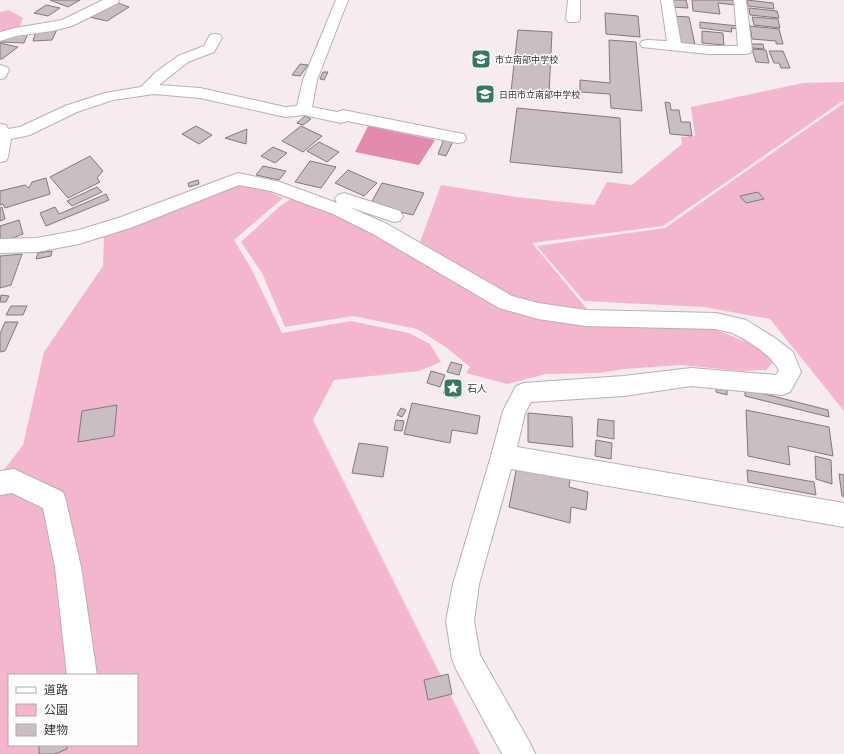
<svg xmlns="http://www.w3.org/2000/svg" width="844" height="754" font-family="Inter,'Noto Sans JP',sans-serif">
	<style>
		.green { fill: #f4b6ce; fill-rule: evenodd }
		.water { fill: #e38aaf }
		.building { fill: #c9bfc2; stroke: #82797c }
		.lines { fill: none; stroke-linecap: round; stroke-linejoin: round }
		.street-casing { stroke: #b9b0b3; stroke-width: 2 }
		.street { fill: #fff; fill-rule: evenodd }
		.labels { text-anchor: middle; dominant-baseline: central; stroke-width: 3; stroke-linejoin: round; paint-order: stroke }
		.far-poi-label { font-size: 9px; fill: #383435; stroke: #fefcfc; text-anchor: start }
		.poi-label { font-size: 10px; fill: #383435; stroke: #fefcfc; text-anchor: start }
	</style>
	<rect width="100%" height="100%" fill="#f6ecf0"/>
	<g class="green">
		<polygon points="9,10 23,18 20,26 0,35 0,12"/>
		<polygon points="844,82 844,101 841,102 663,226 532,243 587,309 539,305 507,295 420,242 441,185 516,197 594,205 607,182 632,185 682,144 681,137 695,136 691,107 803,83"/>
		<polygon points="844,103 844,411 770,319 704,307 584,301 537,246 665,228"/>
		<path d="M232,183L259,187L283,198L234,240L251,268L282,333L351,321L409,333L430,344L441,362L419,371L334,380L313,420L480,754H0V475L23,445L44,352L103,266L104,236ZM9,675H137V745H9Z"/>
		<polygon points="292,198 331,212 377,234 502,306 704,325 767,350 773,362 766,370 742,371 680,365 624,369 599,373 546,374 507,384 466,373 470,367 447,348 417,329 353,316 285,327 262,273 241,242 279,207"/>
	</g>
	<polygon class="water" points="368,126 435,140 419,165 355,152"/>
	<g class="building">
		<polygon points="50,0 80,0 68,7"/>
		<polygon points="670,0 686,0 688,8 671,7"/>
		<polygon points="692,0 734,0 735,5 718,3 720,14 693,11"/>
		<polygon points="747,0 773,3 774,9 748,6"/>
		<polygon points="115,2 129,7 107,21 89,17"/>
		<polygon points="46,5 60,8 48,16 34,13"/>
		<polygon points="749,8 777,11 779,18 750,15"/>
		<polygon points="605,13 638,16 640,37 606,34"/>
		<polygon points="672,16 689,17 695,45 678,43"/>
		<polygon points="752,17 778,19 780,28 754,25"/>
		<polygon points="700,22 738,26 738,29 731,28 732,32 700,28"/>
		<polygon points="750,26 779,29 783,44 776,44 776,41 752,39"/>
		<polygon points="57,29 52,40 33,41 36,31"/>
		<polygon points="518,30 552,32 549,94 511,91"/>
		<polygon points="29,31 24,43 0,42 6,35"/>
		<polygon points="702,31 723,33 724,45 702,43"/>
		<polygon points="609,40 636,42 642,111 611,108 610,94 580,92 580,80 610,83"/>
		<polygon points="0,43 18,47 2,59 0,59"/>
		<polygon points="751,44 763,44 764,49 752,48"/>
		<polygon points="752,49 766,50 769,63 756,62"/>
		<polygon points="769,51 783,51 790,68 781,68 779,63 774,63"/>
		<polygon points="300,64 308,65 300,76 292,75"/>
		<polygon points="323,72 328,72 324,80 320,79"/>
		<polygon points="665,102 670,103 671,110 679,110 681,122 690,122 692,136 670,134"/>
		<polygon points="517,108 620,118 622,173 510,162"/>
		<polygon points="305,116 311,119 303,125 297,123"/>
		<polygon points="196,126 212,135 199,144 182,134"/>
		<polygon points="301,126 322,136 303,152 282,141"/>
		<polygon points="247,129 246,144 225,138"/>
		<polygon points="444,139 453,141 446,156 438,154"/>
		<polygon points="319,142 339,152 327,162 307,151"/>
		<polygon points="273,147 287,153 275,163 261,156"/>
		<polygon points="90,156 103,171 97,178 100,182 68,198 50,177"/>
		<polygon points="310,161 336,167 321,188 295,182"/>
		<polygon points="263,166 286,171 279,180 256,175"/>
		<polygon points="348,170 377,183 364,196 335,183"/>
		<polygon points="46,178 50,194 5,208 3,204 0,205 0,191 25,185 29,188 32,182"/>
		<polygon points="198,180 199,184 189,187 188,183"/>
		<polygon points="382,183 424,193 413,215 370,205"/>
		<polygon points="97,187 102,192 72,206 67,201"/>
		<polygon points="758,192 764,199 746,203 740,196"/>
		<polygon points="106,194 109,200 46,226 40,213 55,207 59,214"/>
		<polygon points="2,207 5,219 0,221 0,208"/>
		<polygon points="19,220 23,234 5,241 0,238 0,226"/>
		<polygon points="52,251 51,256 36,259 38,253"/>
		<polygon points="22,254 11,285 0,288 0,256"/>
		<polygon points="1,295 9,296 6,302 0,302"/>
		<polygon points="11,306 27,306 23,315 6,315"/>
		<polygon points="5,322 18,322 5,351 0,352 0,334"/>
		<polygon points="451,362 462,365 459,375 447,372"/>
		<polygon points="431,371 445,375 440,387 427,383"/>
		<polygon points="449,381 461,385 456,398 443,393"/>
		<polygon points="717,386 727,389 727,395 716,392"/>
		<polygon points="745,389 828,410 829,417 745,396"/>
		<polygon points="412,403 480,416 477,434 452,430 450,443 404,434"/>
		<polygon points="117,405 114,436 78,442 82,411"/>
		<polygon points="401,408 406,410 402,417 397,415"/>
		<polygon points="746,410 829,427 833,456 788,446 790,465 748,456"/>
		<polygon points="528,413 572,417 573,447 528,442"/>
		<polygon points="598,419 614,421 614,439 597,436"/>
		<polygon points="396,420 404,421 402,431 394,430"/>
		<polygon points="596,440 612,443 611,459 595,456"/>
		<polygon points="359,443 388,447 383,477 352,473"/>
		<polygon points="815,456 831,460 832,484 816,479"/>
		<polygon points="517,466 570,479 569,487 588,492 586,510 571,507 570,523 509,507"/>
		<polygon points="747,470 814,482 816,495 748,482"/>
		<polygon points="839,474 844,475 844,497 842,496"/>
		<polygon points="448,674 452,694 428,700 424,680"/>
		<polygon points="39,745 67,745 67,749 55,754 39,754"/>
	</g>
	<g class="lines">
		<defs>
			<g id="street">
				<polygon points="103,0 119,0 118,3 72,26 52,31 16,36 0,41 0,32 15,28 62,20"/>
				<polygon points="336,0 348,0 317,80 312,107 337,112 343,110 458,133 464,134 466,138 464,142 458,143 347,121 341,123 304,115 285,117 200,98 154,94 113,100 77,112 30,135 11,139 8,157 6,161 0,162 0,124 6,125 8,129 20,127 65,106 105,93 141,87 156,72 178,56 204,46 210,35 215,34 220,35 222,38 214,52 188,62 159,85 200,88 285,107 297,106 303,80"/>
				<polygon points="568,0 580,0 580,19 578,22 568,22 566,19"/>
				<polygon points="661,0 673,0 681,43 708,46 738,46 734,0 746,0 752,50 750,53 745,54 708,54 642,47 640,44 642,41 647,40 667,41"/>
				<polygon points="0,65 7,67 9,70 5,78 0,79"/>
				<path d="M238,173L280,182L337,203L335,199L338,195L344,193L400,211L403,216L400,221L394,222L349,207L387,224L512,296L538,303L586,310L716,313L746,320L775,338L793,352L801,372L790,392L782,395L691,386L624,396L531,402L525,413L517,447L844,503V527L511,469L479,584L474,621L480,655L530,743L535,754H502L456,669L452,659L446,621L453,584L491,456L503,411L516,386L524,383L624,376L691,368L776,375L779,371C774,357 748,340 734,334C729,331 722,331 716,329L586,326L538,319L506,310L499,308L373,234L333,214L271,191L239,185L133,227L79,244L37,252L0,253V239L37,238L79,230L121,217Z"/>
				<polygon points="14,469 63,492 66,501 81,567 97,675 67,675 55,567 43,508 12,493 0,495 0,471"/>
			</g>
		</defs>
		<use href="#street" class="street-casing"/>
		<use href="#street" class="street"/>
	</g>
	<defs>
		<symbol id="school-square" viewBox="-11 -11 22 22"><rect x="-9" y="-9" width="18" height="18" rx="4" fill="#367766" stroke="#fefcfc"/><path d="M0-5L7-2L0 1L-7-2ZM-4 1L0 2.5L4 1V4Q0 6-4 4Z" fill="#fff"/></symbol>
		<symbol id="sight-square" viewBox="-11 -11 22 22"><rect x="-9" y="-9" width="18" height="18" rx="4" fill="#367766" stroke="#fefcfc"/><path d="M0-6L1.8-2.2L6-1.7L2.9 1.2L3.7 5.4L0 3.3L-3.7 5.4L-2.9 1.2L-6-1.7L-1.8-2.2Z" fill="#fff"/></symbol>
	</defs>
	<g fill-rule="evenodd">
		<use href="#school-square" x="470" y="48" width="22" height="22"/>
		<use href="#school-square" x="474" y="83" width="22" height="22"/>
		<use href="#sight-square" x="442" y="377" width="22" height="22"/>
	</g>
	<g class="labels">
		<g class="far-poi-label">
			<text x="495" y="59">市立南部中学校</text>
			<text x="499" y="94">日田市立南部中学校</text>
		</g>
		<g class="poi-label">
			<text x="467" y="388">石人</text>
		</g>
	</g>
	<rect x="8" y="674" width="130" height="72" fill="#fefcfc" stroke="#afacac"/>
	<rect x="16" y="687" width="20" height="6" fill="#ffffff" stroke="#afacac"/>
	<text x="44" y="694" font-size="12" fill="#383435">道路</text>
	<rect x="16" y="704" width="20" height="12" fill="#f4b6ce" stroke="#afacac"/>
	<text x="44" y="714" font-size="12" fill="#383435">公園</text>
	<rect x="16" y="724" width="20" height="12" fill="#c9bfc2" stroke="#afacac"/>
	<text x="44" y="734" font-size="12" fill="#383435">建物</text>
</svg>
